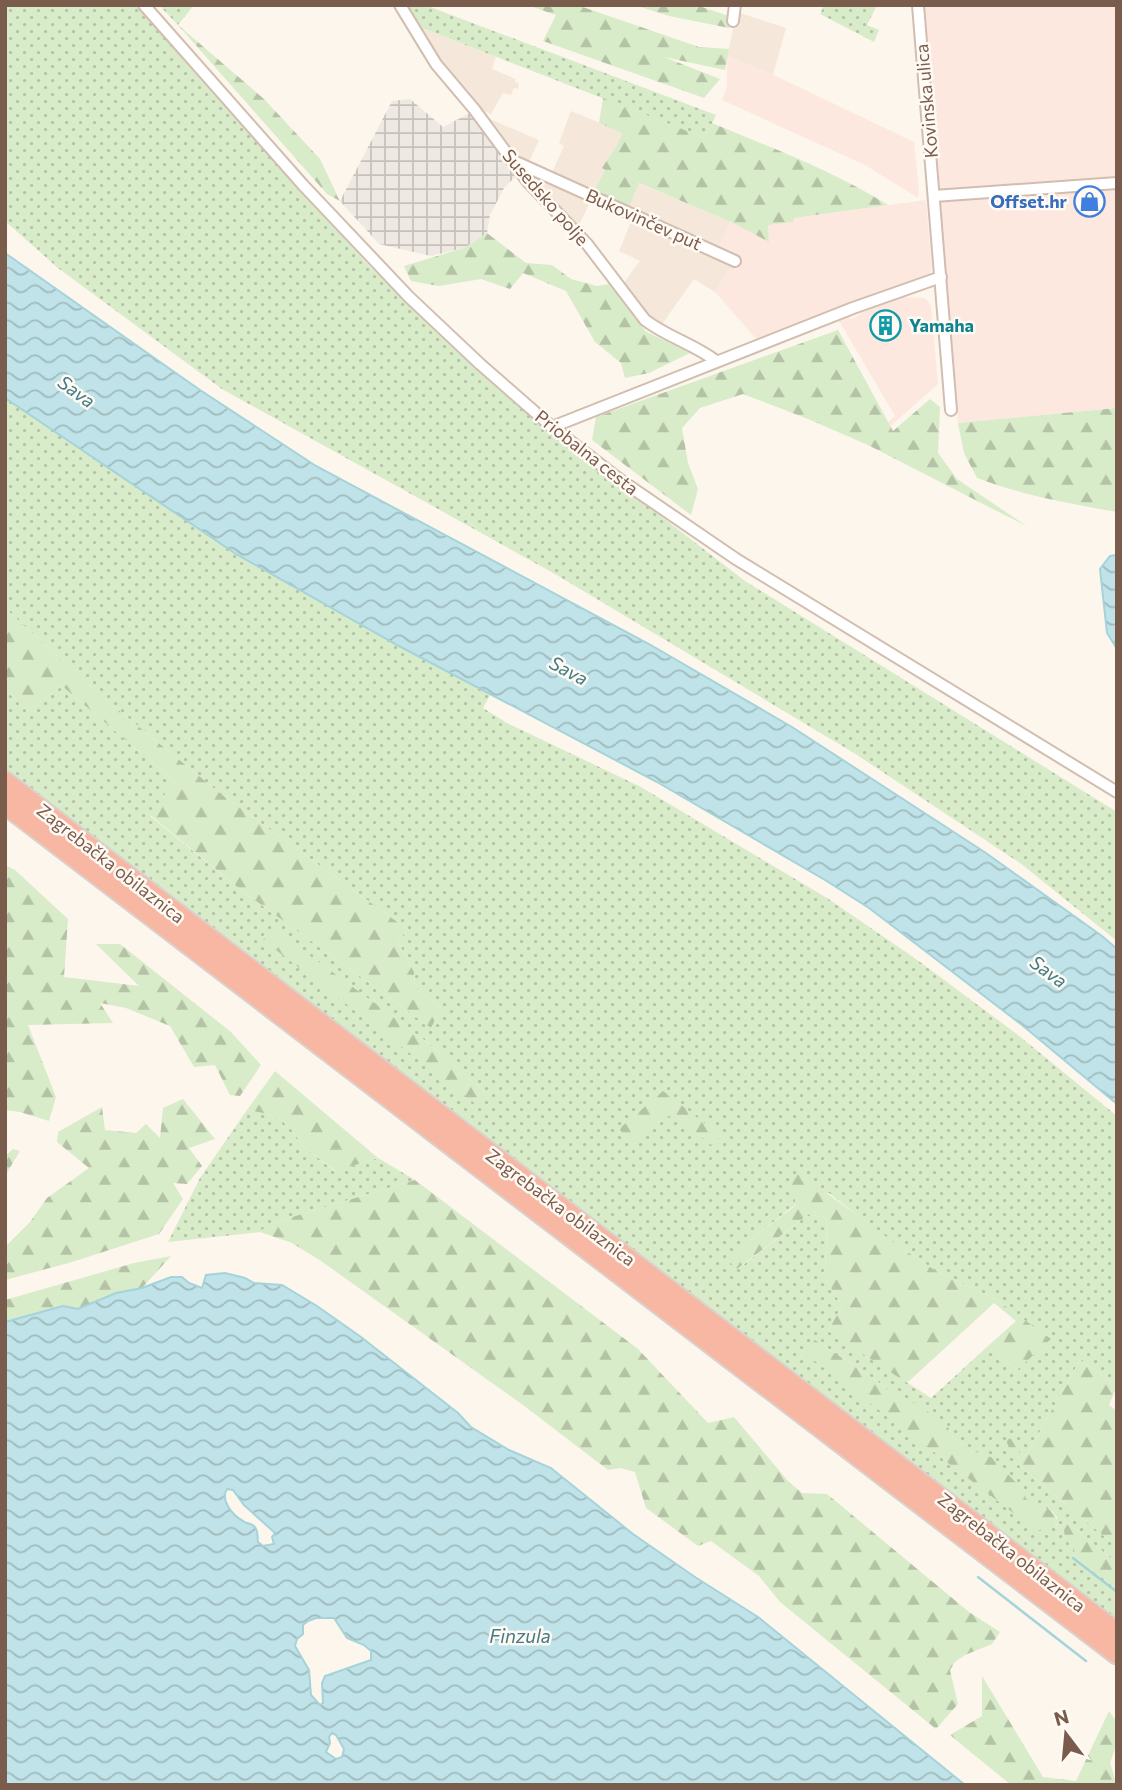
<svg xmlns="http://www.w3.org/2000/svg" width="1122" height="1790" font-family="Commissioner,sans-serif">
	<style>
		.residential { fill: #f5e8da }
		.commercial { fill: #fde8e0 }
		.industrial { fill: url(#industrial-grid) }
		.grass { fill: url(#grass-dots); fill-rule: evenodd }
		.forest { fill: url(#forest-firs) }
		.water { fill: url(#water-waves); stroke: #a5d3da; stroke-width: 2; fill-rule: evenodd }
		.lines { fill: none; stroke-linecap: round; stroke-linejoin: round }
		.stream { stroke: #a5d3da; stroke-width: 2.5 }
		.minor-casing { stroke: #d1beb0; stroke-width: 14 }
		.motorway-casing { stroke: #dad1cd; stroke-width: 23 }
		.minor { stroke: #fff; stroke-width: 10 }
		.motorway { stroke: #f7b7a3; stroke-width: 19 }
		.labels { text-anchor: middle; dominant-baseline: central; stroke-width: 5; stroke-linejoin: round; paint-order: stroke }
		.street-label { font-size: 18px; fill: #7a5c4d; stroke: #fffaf3 }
		.shop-label { font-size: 18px; font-weight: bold; fill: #366cbe; stroke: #fffaf3; text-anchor: end }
		.culture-label { font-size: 18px; font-weight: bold; fill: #0d838f; stroke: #fffaf3; text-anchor: start }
		.water-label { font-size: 19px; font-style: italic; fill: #437c86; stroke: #fffaf3 }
	</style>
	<defs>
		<pattern id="industrial-grid" width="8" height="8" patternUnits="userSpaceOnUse" patternTransform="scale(1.75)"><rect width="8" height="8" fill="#efe9e4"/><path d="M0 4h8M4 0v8" fill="none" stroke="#c7c0bb"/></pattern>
		<pattern id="grass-dots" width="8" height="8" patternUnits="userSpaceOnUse" patternTransform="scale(1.75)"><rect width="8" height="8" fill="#d8ecc9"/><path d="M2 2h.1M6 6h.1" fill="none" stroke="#b4c2a5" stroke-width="1.8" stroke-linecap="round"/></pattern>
		<pattern id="forest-firs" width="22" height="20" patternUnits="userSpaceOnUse" patternTransform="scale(1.75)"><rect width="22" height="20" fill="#d8ecc9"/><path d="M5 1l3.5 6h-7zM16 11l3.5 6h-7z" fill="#b4c2a5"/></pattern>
		<pattern id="water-waves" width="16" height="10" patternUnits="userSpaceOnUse" patternTransform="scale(1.75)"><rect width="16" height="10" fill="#bfe3e8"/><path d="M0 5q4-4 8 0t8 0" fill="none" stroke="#a0bbbe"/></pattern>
	</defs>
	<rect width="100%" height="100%" fill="#fdf6ec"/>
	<g class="residential">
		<polygon points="737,12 786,28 773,75 727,56"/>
		<polygon points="417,26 496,57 492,69 516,79 515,82 519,84 518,89 514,88 511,95 503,93 491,114 478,109 435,58"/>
		<polygon points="571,111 622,132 617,145 602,168 605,170 590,198 592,199 577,229 527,175 530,172 549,179 564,146 559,143"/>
		<polygon points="485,117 539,140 528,164 513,157"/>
		<polygon points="638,183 731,222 715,253 734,263 715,292 694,279 660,327 652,322 622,285 640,261 619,251 635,212 628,209"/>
	</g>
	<g class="commercial">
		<polygon points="923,5 1117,5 1117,408 958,423"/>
		<polygon points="727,56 780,78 914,142 919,191 918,198 865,165 722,100 727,86"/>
		<polygon points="926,200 932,270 927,276 758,341 715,292 735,261 714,253 731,222 769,241 768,225 793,222 794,218"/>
		<polygon points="899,297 923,298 927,300 931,306 938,384 885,431 882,428 895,416 838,319 847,317 852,319 875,305"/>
	</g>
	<polygon class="industrial" points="410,99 443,127 472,112 519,173 504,188 490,215 487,233 464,248 431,256 379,244 340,201 392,101"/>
	<g class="grass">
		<polygon points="5,5 135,5 371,268 540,423 745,581 1117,812 1117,941 1020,863 854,753 555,574 222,389 58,268 5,221"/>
		<polygon points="159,5 194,5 178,25"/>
		<polygon points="404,5 425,5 716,115 705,138 417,26"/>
		<polygon points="824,5 877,5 867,25 879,30 874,42 820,14"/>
		<path d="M5,398L236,554L490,695L483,708L507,723L641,787L827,898L916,959L1018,1035L1117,1116V1386L1080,1360L1026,1456L1020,1454L1014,1461L1117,1547V1563L1064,1520L1076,1552L1075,1557L1117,1589V1620L5,770V689L27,711L62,686L174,781L150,816L241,890L431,1028L441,1008L415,988L414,972L398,942L407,929L221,794L99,694L5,608ZM272,928L423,1039L485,1092L477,1104ZM673,1113L721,1136L711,1144ZM829,1193L882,1235L936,1271L997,1300L1050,1339L1017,1370L988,1346L931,1398L828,1331L842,1306L825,1278L827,1219L809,1214L738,1269L727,1259L796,1204ZM815,1340L877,1381L907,1408L946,1423L953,1437L970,1450L988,1457L1026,1499L1052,1511L1057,1517V1525L1056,1526Z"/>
		<polygon points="247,1110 268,1114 280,1119 292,1130 304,1147 335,1171 378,1158 415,1180 269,1224 260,1232 168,1242 200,1178"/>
	</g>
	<g class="forest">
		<polygon points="527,5 577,5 699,47 729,49 725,70 664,57 720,79 704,98 543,41 556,15"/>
		<polygon points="634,5 696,5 732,17 729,28 669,16"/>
		<polygon points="178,25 264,99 320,159 340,201 327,194"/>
		<path d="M603,98L705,138L712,123C772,148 833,171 888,205L794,218L793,222L768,225L769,242L731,222L639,183L628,209L593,193L605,170L602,168L617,145L622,133L599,123Z"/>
		<polygon points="487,233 526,263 552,265 571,279 597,286 617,283 645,331 690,353 649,373 625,378 621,363 595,342 566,291 523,273 510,289 481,279 439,286 411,281 404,266 464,248"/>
		<polygon points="838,330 893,431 930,399 940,407 938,453 957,479 1028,527 868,445 808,419 743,394 700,408 682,428 688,463 698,489 691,515 592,440 596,417"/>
		<path d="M1117,408V512C1067,503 1025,496 977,478L964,453L958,423Z"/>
		<polygon points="5,608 99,694 221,794 407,929 398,942 414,972 415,988 441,1008 431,1028 241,890 150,815 174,781 62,686 27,711 5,689"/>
		<polygon points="5,865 15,870 68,919 64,977 139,986 96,944 120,944 231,1032 261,1065 240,1096 230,1095 215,1065 194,1067 170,1026 126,1008 100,1003 113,1023 28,1025 56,1097 49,1121 20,1112 5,1110"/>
		<polygon points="273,928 423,1039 485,1092 477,1105 263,940"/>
		<polygon points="275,1071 378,1158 336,1171 304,1147 292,1130 280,1119 268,1114 247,1110"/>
		<polygon points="663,1091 721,1136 711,1145 673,1113 633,1144 619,1129"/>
		<polygon points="183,1099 215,1139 189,1148 202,1166 187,1184 173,1183 183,1199 159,1234 72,1262 5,1280 5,1247 30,1222 47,1198 89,1168 57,1142 58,1132 102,1107 105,1130 136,1133 146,1124 160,1138 163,1108"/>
		<polygon points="13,1149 20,1151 5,1176 5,1156"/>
		<polygon points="798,1172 903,1249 936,1271 997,1300 1051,1339 1017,1370 988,1346 1016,1321 994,1303 907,1383 828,1331 842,1306 825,1278 827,1219 809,1214 737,1269 726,1259 796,1205 791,1184"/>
		<polygon points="415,1180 638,1349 708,1423 734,1417 788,1481 802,1493 827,1494 969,1612 1000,1632 992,1644 965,1655 955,1662 950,1670 958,1704 936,1729 780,1602 759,1576 711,1541 698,1546 646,1508 635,1472 620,1468 608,1470 523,1405 321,1261 292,1243 260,1232 269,1224"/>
		<polygon points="171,1256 142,1288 116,1293 78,1309 63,1306 5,1322 5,1300 134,1263"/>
		<path d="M815,1340L877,1381L907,1407L913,1402L946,1423L953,1437L970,1450L991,1457L1024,1491L1026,1499C1040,1504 1056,1509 1058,1524L1037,1531L803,1352Z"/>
		<polygon points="1080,1360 1117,1386 1109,1405 1117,1411 1117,1547 1014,1461 1006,1440 1015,1437 1020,1454 1026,1456"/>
		<polygon points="1063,1519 1117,1563 1117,1589 1075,1557 1074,1549 1065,1539"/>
		<polygon points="982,1676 1043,1777 1076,1781 1109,1711 1117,1722 1117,1743 1110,1763 1117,1785 1011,1785 950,1735 982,1716"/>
	</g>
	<g class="water">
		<polygon points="5,253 200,390 316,466 649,644 792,727 986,853 1102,936 1117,949 1117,1104 1022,1025 869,908 825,880 657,782 399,646 236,554 5,398"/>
		<polygon points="1117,555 1117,649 1107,633 1100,569 1110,556"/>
		<path d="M225,1273L245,1278L254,1283L282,1285L317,1306L361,1337L458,1413L471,1427L509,1450L551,1468L633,1534L695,1577L758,1617L965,1785H5V1322L63,1306L78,1309L116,1293L142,1288L171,1277H182L189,1283L202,1288L206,1275ZM227,1489L233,1490L244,1505L275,1533L272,1537L274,1544L263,1546L258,1542C257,1536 259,1531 254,1526C249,1522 249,1525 243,1521C232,1515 220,1500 227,1489ZM316,1618H334L347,1638L364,1645L371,1651V1660L325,1676L322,1683L323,1703L320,1705L311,1695L309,1670L295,1646L297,1639L303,1634V1625L308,1621ZM332,1733L336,1735L344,1749L342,1757L336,1759L326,1752L330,1743L329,1737Z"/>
	</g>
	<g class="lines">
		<g class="stream">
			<polyline points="1073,1558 1117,1592"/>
			<polyline points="978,1577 1086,1661"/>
		</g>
		<defs>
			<g id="minor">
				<polyline points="144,5 303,185 409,297 480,364 552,427 619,479 736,559 1117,792"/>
				<path d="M400,5L436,64L474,109L528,182L587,244L645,320C667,337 694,344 716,361"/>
				<polyline points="918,5 951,410"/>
				<polyline points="733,21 735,5"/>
				<polyline points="516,162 735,261"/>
				<polyline points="934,196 1117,183"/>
				<polyline points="552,427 853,308 941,277"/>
			</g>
			<g id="motorway">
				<polyline points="5,782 1117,1633"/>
				<polyline points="5,804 1117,1654"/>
			</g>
		</defs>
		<use href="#minor" class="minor-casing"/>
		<use href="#motorway" class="motorway-casing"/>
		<use href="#minor" class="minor"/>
		<use href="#motorway" class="motorway"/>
	</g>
	<defs>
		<symbol id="shop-ring" viewBox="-11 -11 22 22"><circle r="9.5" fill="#fffaf3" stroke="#3f7fe0" stroke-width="1.5"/><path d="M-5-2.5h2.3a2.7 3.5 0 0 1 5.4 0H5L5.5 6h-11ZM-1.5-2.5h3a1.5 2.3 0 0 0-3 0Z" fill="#3f7fe0"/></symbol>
		<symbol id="building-ring" viewBox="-11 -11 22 22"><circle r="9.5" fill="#fffaf3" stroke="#0f9aa8" stroke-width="1.5"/><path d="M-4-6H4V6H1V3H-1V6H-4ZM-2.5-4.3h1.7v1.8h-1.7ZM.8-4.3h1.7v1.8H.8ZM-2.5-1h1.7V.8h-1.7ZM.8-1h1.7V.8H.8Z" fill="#0f9aa8"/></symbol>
	</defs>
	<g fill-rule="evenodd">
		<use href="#shop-ring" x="1072" y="184" width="35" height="35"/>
		<use href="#building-ring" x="868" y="308" width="35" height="35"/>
	</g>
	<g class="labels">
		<g class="street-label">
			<text transform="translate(926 101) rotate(-95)">Kovinska ulica</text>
			<text transform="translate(546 197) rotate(49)">Susedsko polje</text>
			<text transform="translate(644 219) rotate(24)">Bukovinčev put</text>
			<text transform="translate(587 452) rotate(38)">Priobalna cesta</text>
			<text transform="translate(111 863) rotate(38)">Zagrebačka obilaznica</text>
			<text transform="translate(561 1207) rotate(37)">Zagrebačka obilaznica</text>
			<text transform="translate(1012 1552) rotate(38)">Zagrebačka obilaznica</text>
		</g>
		<g class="shop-label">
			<text x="1067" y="201">Offset.hr</text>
		</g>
		<g class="culture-label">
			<text x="909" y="325">Yamaha</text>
		</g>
		<g class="water-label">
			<text transform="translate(77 391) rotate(36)">Sava</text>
			<text transform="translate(569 670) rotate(28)">Sava</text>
			<text transform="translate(1049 971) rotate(36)">Sava</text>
			<text x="520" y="1635">Finzula</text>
		</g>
	</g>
	<rect width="1122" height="1790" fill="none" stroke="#7a5c4d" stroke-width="14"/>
	<g transform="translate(1066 1734) rotate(344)" stroke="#fffaf3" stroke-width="5" paint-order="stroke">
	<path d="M0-5L12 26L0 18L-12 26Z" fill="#7a5c4d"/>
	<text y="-10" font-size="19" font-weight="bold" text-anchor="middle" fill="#7a5c4d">N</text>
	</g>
</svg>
